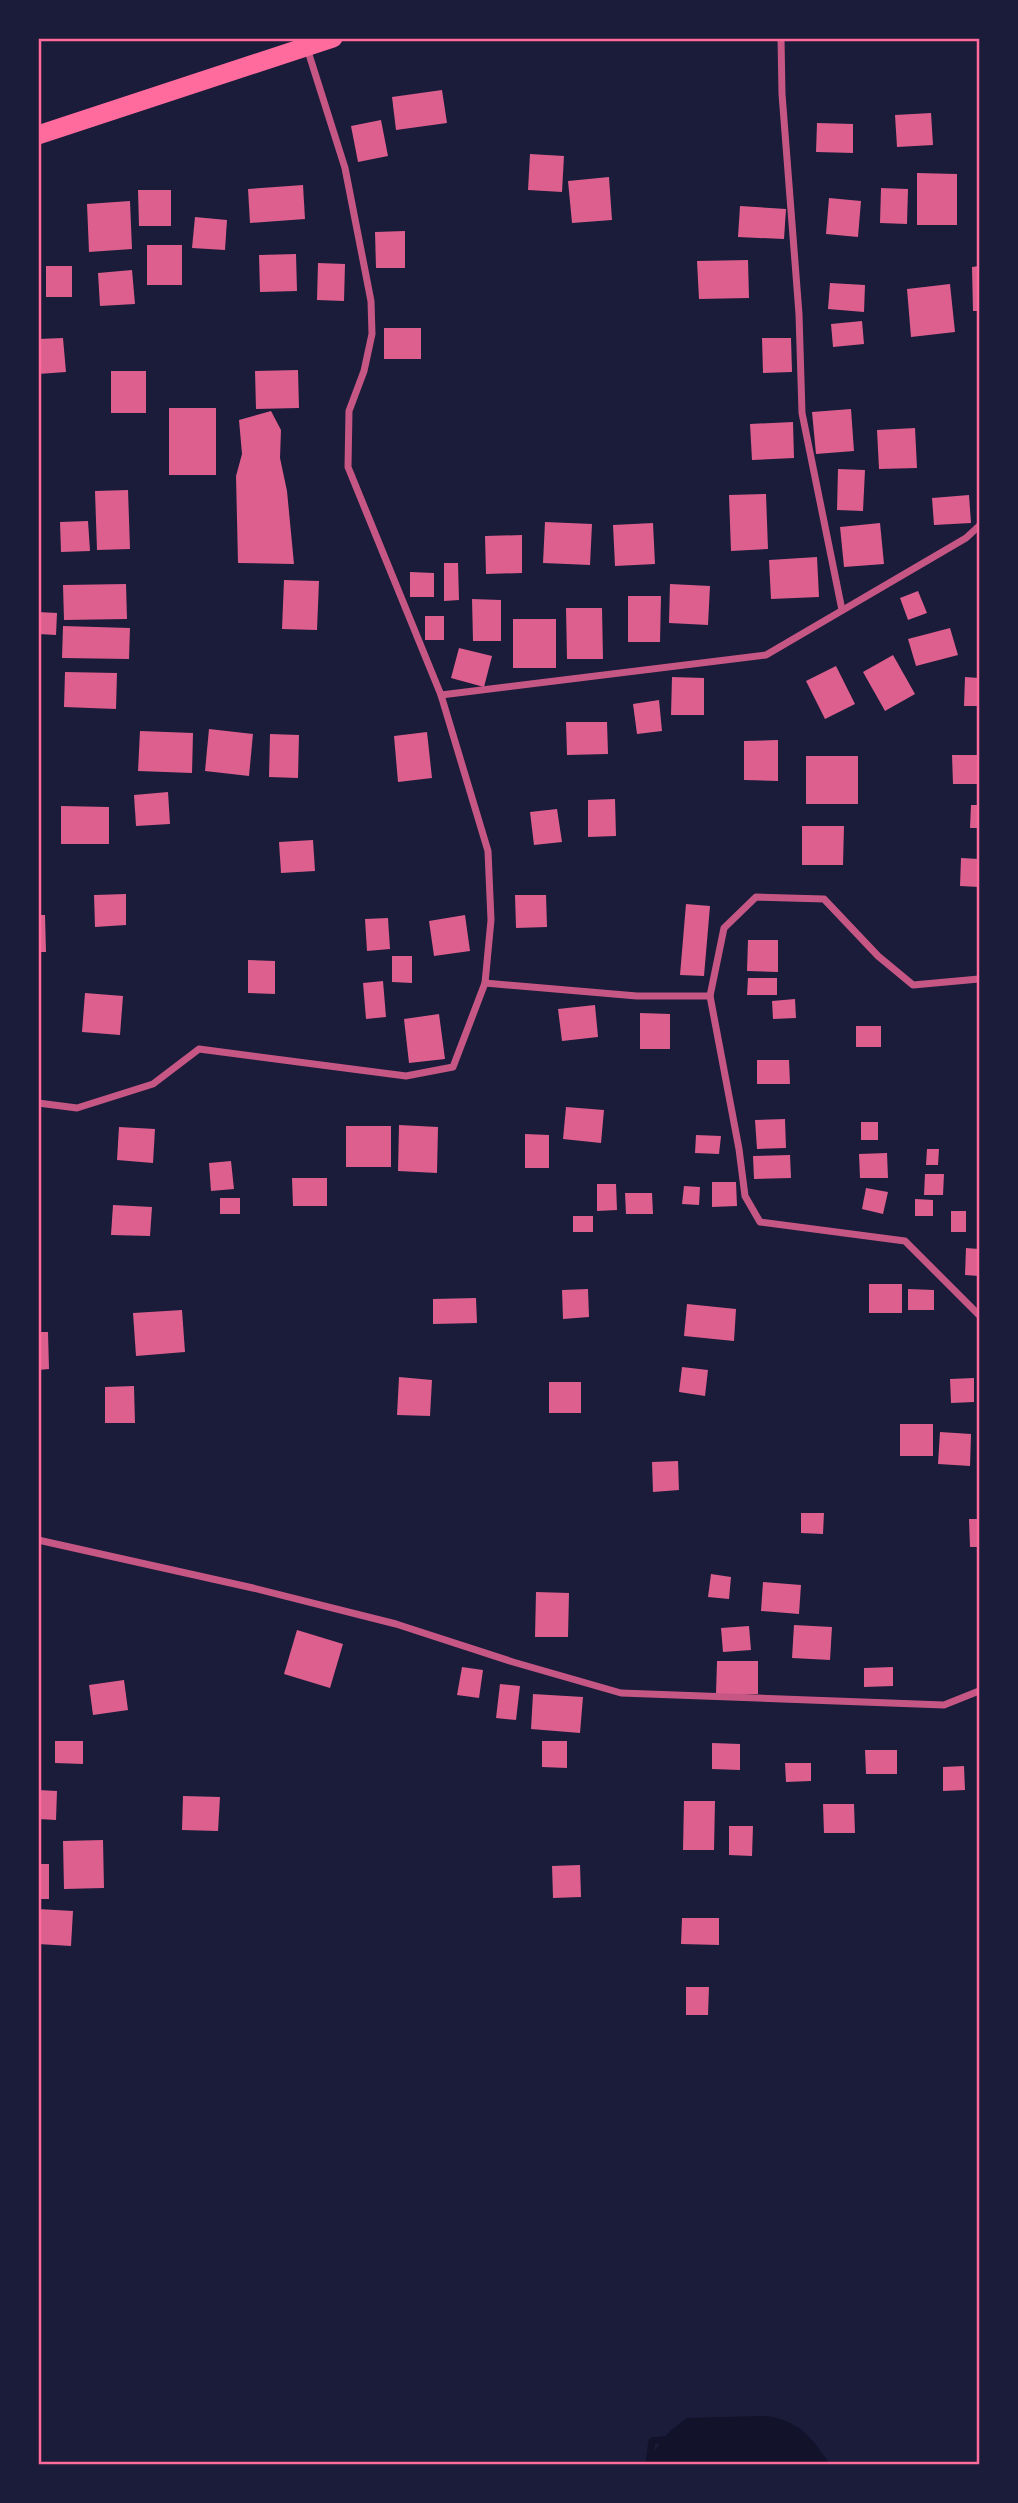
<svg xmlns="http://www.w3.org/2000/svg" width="1018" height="2503" font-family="Cabin,sans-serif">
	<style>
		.water { fill: #12122b }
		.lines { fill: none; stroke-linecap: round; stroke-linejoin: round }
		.stream { stroke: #12122b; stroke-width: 7 }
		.building { fill: #dd5f8e }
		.minor { stroke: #c65784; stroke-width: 7 }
		.trunk { stroke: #ff6b9d; stroke-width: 19 }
		.neatline { fill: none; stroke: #ff6b9d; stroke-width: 2.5 }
	</style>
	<rect width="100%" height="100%" fill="#1b1b3a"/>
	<path class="water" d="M768,2416C804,2424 810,2437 830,2464H644L670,2431L687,2418Z"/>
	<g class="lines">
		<polyline class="stream" points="649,2464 652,2441 669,2439"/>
	</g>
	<g class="building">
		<polygon points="442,90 447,123 396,130 392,97"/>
		<polygon points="931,113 933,145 897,147 895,115"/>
		<polygon points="381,120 388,156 358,162 351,126"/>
		<polygon points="817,123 853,124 853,153 816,152"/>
		<polygon points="530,154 564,156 562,192 528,190"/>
		<polygon points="917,173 957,174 957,225 917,225"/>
		<polygon points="609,177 612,220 572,223 568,181"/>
		<polygon points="303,185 305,219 250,223 248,189"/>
		<polygon points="881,188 908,189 907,224 880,223"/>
		<polygon points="138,190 171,190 171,226 139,226"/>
		<polygon points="829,198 861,201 858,237 826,234"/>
		<polygon points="130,201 132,249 89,252 87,204"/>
		<polygon points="740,206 786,209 784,239 738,237"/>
		<polygon points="195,217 227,220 225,250 192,248"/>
		<polygon points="405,231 405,268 376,268 375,232"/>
		<rect x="147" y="245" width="35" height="40"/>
		<polygon points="296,254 297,291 260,292 259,255"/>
		<polygon points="748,260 749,298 699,299 697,261"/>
		<polygon points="318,263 345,264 344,301 317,300"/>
		<rect x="46" y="266" width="26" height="31"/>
		<polygon points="979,266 979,311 973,311 972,267"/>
		<polygon points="132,270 135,304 100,306 98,273"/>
		<polygon points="830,283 865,285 864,312 828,309"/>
		<polygon points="950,284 955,332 911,337 907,289"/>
		<polygon points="862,321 864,344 833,347 831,324"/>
		<rect x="384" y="328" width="37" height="31"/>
		<polygon points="63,338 66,372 38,374 38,339"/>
		<polygon points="762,338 791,338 792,372 763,373"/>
		<polygon points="298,370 299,408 256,409 255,371"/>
		<rect x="111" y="371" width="35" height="42"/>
		<rect x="169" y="408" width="47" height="67"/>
		<polygon points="851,409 854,451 816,454 812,412"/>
		<polygon points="271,411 281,430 280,458 287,491 294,564 238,563 236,476 242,454 239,420"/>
		<polygon points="793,422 794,458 752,460 750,424"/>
		<polygon points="915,428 917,468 879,469 877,430"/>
		<polygon points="838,469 865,470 863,511 837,510"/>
		<polygon points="128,490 130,549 97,550 95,491"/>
		<polygon points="766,494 768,549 731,551 729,495"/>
		<polygon points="969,495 971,523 934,525 932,498"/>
		<polygon points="88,521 90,551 61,552 60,522"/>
		<polygon points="545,522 592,524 590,565 543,563"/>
		<polygon points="653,523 655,564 615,566 613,525"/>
		<polygon points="880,523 884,564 844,567 840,527"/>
		<polygon points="522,535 522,573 486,574 485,536"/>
		<polygon points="817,557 819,597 771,599 769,560"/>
		<polygon points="444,563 458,563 459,600 444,601"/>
		<polygon points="410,572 434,573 434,597 410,597"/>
		<polygon points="284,580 319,581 317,630 282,629"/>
		<polygon points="126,584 127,619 64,620 63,585"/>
		<polygon points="670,584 710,586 708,625 669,623"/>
		<polygon points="918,591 927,613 908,620 900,598"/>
		<polygon points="628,596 661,596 660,642 628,642"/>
		<polygon points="472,599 501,600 501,641 473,641"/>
		<polygon points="566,608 602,608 603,659 567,659"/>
		<polygon points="38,612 57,613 56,635 38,634"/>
		<rect x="425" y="616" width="19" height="24"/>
		<rect x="513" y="619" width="43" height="49"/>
		<polygon points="63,626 130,628 129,659 62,658"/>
		<polygon points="950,628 958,655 916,666 908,639"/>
		<polygon points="459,648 492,656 484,687 451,678"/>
		<polygon points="893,655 915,694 885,711 863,672"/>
		<polygon points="836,666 855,704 825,719 806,681"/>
		<polygon points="65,672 117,673 116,709 64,707"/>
		<polygon points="672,677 704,678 704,715 671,715"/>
		<polygon points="965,677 979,678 979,706 964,706"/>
		<polygon points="659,700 662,731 637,734 633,704"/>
		<polygon points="566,722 607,722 608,754 567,755"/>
		<polygon points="209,729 253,734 249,776 205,771"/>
		<polygon points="140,731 193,733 192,773 138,771"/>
		<polygon points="427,732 432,778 398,782 394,736"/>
		<polygon points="270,734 299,735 298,778 269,777"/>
		<polygon points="778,740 778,781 744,780 744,741"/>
		<polygon points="952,755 977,755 977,784 953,784"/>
		<rect x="806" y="756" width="52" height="48"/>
		<polygon points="168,792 170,824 136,826 134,795"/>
		<polygon points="615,799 616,836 588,837 588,800"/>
		<polygon points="971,805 979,805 979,828 970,828"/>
		<polygon points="61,806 109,807 109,844 61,844"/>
		<polygon points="557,809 562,842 534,845 530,812"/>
		<polygon points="802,826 844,826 843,865 802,865"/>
		<polygon points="313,840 315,871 281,873 279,842"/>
		<polygon points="961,858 979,859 979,887 960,886"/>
		<polygon points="126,894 126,925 95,927 94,895"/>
		<polygon points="515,895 546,895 547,927 516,928"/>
		<polygon points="686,904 710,906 704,976 680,975"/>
		<polygon points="38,915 45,915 46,952 38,952"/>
		<polygon points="465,915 470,951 434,956 429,921"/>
		<polygon points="388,918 390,949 367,951 365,919"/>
		<polygon points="748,940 778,940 778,972 747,971"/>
		<polygon points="392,956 412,956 412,983 392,982"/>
		<polygon points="248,960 275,961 275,994 248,993"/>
		<polygon points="748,978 777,978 777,995 747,995"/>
		<polygon points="383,981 386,1017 366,1019 363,983"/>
		<polygon points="85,993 123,996 120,1035 82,1032"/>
		<polygon points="795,999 796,1018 773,1019 772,1001"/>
		<polygon points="595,1005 598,1037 562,1041 558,1009"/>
		<polygon points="640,1013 670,1014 670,1049 640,1049"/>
		<polygon points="439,1014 445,1059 409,1063 404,1019"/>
		<rect x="856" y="1026" width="25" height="21"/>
		<polygon points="757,1060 789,1060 790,1084 757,1084"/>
		<polygon points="566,1107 604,1110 601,1143 563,1139"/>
		<polygon points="785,1119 786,1148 757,1149 755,1120"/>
		<rect x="861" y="1122" width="17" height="18"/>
		<polygon points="399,1125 438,1127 437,1173 398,1171"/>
		<rect x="346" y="1126" width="45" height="41"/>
		<polygon points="119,1127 155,1129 153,1163 117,1160"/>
		<polygon points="525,1134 549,1135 549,1168 525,1168"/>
		<polygon points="696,1135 721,1136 719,1154 695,1153"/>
		<polygon points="927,1149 939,1149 938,1165 926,1165"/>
		<polygon points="887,1153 888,1178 860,1178 859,1154"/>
		<polygon points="790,1155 791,1178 754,1179 753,1156"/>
		<polygon points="231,1161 234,1189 211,1191 209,1163"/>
		<polygon points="925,1174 944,1174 943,1195 924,1195"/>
		<polygon points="292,1178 327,1178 327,1206 293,1206"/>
		<polygon points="712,1182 736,1182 737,1206 712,1207"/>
		<polygon points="597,1184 616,1184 617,1210 597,1211"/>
		<polygon points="684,1186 700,1187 699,1205 682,1204"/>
		<polygon points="866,1188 888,1192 883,1214 862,1209"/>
		<polygon points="625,1193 652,1193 653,1214 626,1214"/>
		<rect x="220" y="1198" width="20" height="16"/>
		<polygon points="915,1199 933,1200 933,1216 915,1216"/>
		<polygon points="113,1205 152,1207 150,1236 111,1235"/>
		<rect x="951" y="1211" width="15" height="21"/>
		<rect x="573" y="1216" width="20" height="16"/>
		<polygon points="38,1219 41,1219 41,1259 38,1258"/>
		<polygon points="966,1248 979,1249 979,1276 965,1275"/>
		<rect x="869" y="1284" width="33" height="29"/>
		<polygon points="588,1289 589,1317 563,1319 562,1290"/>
		<polygon points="908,1289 934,1290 934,1310 908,1310"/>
		<polygon points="476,1298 477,1323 433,1324 433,1299"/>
		<polygon points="687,1304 736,1309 734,1341 684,1336"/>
		<polygon points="182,1310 185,1352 136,1356 133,1313"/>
		<polygon points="38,1332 48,1332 49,1369 38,1370"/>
		<polygon points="682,1367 708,1370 705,1396 679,1392"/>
		<polygon points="399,1377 432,1380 430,1416 397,1415"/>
		<polygon points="974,1378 974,1402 951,1403 950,1379"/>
		<rect x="549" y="1382" width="32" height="31"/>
		<polygon points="134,1386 135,1423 105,1423 105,1387"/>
		<rect x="900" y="1424" width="33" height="32"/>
		<polygon points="940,1432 971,1434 970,1466 938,1464"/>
		<polygon points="678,1461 679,1490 653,1492 652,1462"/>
		<polygon points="801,1513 824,1513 823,1534 801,1533"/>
		<polygon points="969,1519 979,1519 979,1547 970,1547"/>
		<polygon points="711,1574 731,1577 729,1599 708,1597"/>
		<polygon points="763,1582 801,1585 799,1614 761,1611"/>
		<polygon points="536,1592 569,1593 568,1637 535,1637"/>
		<polygon points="794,1625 832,1627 830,1660 792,1658"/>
		<polygon points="749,1626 751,1650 723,1652 721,1628"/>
		<polygon points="297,1630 343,1644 330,1688 284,1674"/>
		<polygon points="717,1661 758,1661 758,1694 716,1694"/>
		<polygon points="462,1667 483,1670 479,1698 457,1695"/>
		<polygon points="893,1667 893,1686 864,1687 864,1668"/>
		<polygon points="124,1680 128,1710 93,1715 89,1685"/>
		<polygon points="500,1684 520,1686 516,1720 496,1718"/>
		<polygon points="533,1694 583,1697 580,1733 531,1729"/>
		<polygon points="55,1741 83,1741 83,1764 55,1763"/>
		<polygon points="542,1741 567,1741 567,1768 542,1767"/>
		<polygon points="712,1743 740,1744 740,1770 712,1769"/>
		<polygon points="865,1750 897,1750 897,1774 866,1774"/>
		<polygon points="785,1763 811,1763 811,1781 786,1782"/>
		<polygon points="964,1766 965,1790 943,1791 943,1767"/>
		<polygon points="38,1790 57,1791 56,1820 38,1819"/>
		<polygon points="183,1796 220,1797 218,1831 182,1830"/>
		<polygon points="684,1801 715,1801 714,1850 683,1850"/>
		<polygon points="823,1804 854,1804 855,1833 824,1833"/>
		<polygon points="729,1826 753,1826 752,1856 729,1855"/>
		<polygon points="103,1840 104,1888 64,1889 63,1841"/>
		<rect x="38" y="1864" width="11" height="35"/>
		<polygon points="580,1865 581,1897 553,1898 552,1866"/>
		<polygon points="38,1909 73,1911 71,1946 38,1944"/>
		<polygon points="682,1918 719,1918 719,1945 681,1944"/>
		<polygon points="686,1987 709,1987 708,2015 686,2015"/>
	</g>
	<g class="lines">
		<g class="minor">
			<polyline points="781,38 782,94 799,314 802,413 842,610"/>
			<polyline points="441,695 766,655 966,538 979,526"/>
			<polyline points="485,983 637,996 710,996 724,928 756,897 824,899 878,956 913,985 979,979"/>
			<polyline points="710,996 739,1149 745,1196 760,1222 905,1241 979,1315"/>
			<polyline points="38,1103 77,1108 153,1084 199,1049 406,1076 453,1067 485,983 491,920 488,851 441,695 348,467 349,411 364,371 372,334 371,301 345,168 307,48"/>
			<polyline points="38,1540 253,1588 396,1624 513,1662 621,1693 944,1705 979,1691"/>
		</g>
		<polyline class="trunk" points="38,135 333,38"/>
	</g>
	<rect width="1018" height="2503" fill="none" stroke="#1b1b3a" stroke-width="80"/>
	<rect x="40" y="40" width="938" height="2423" class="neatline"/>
</svg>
